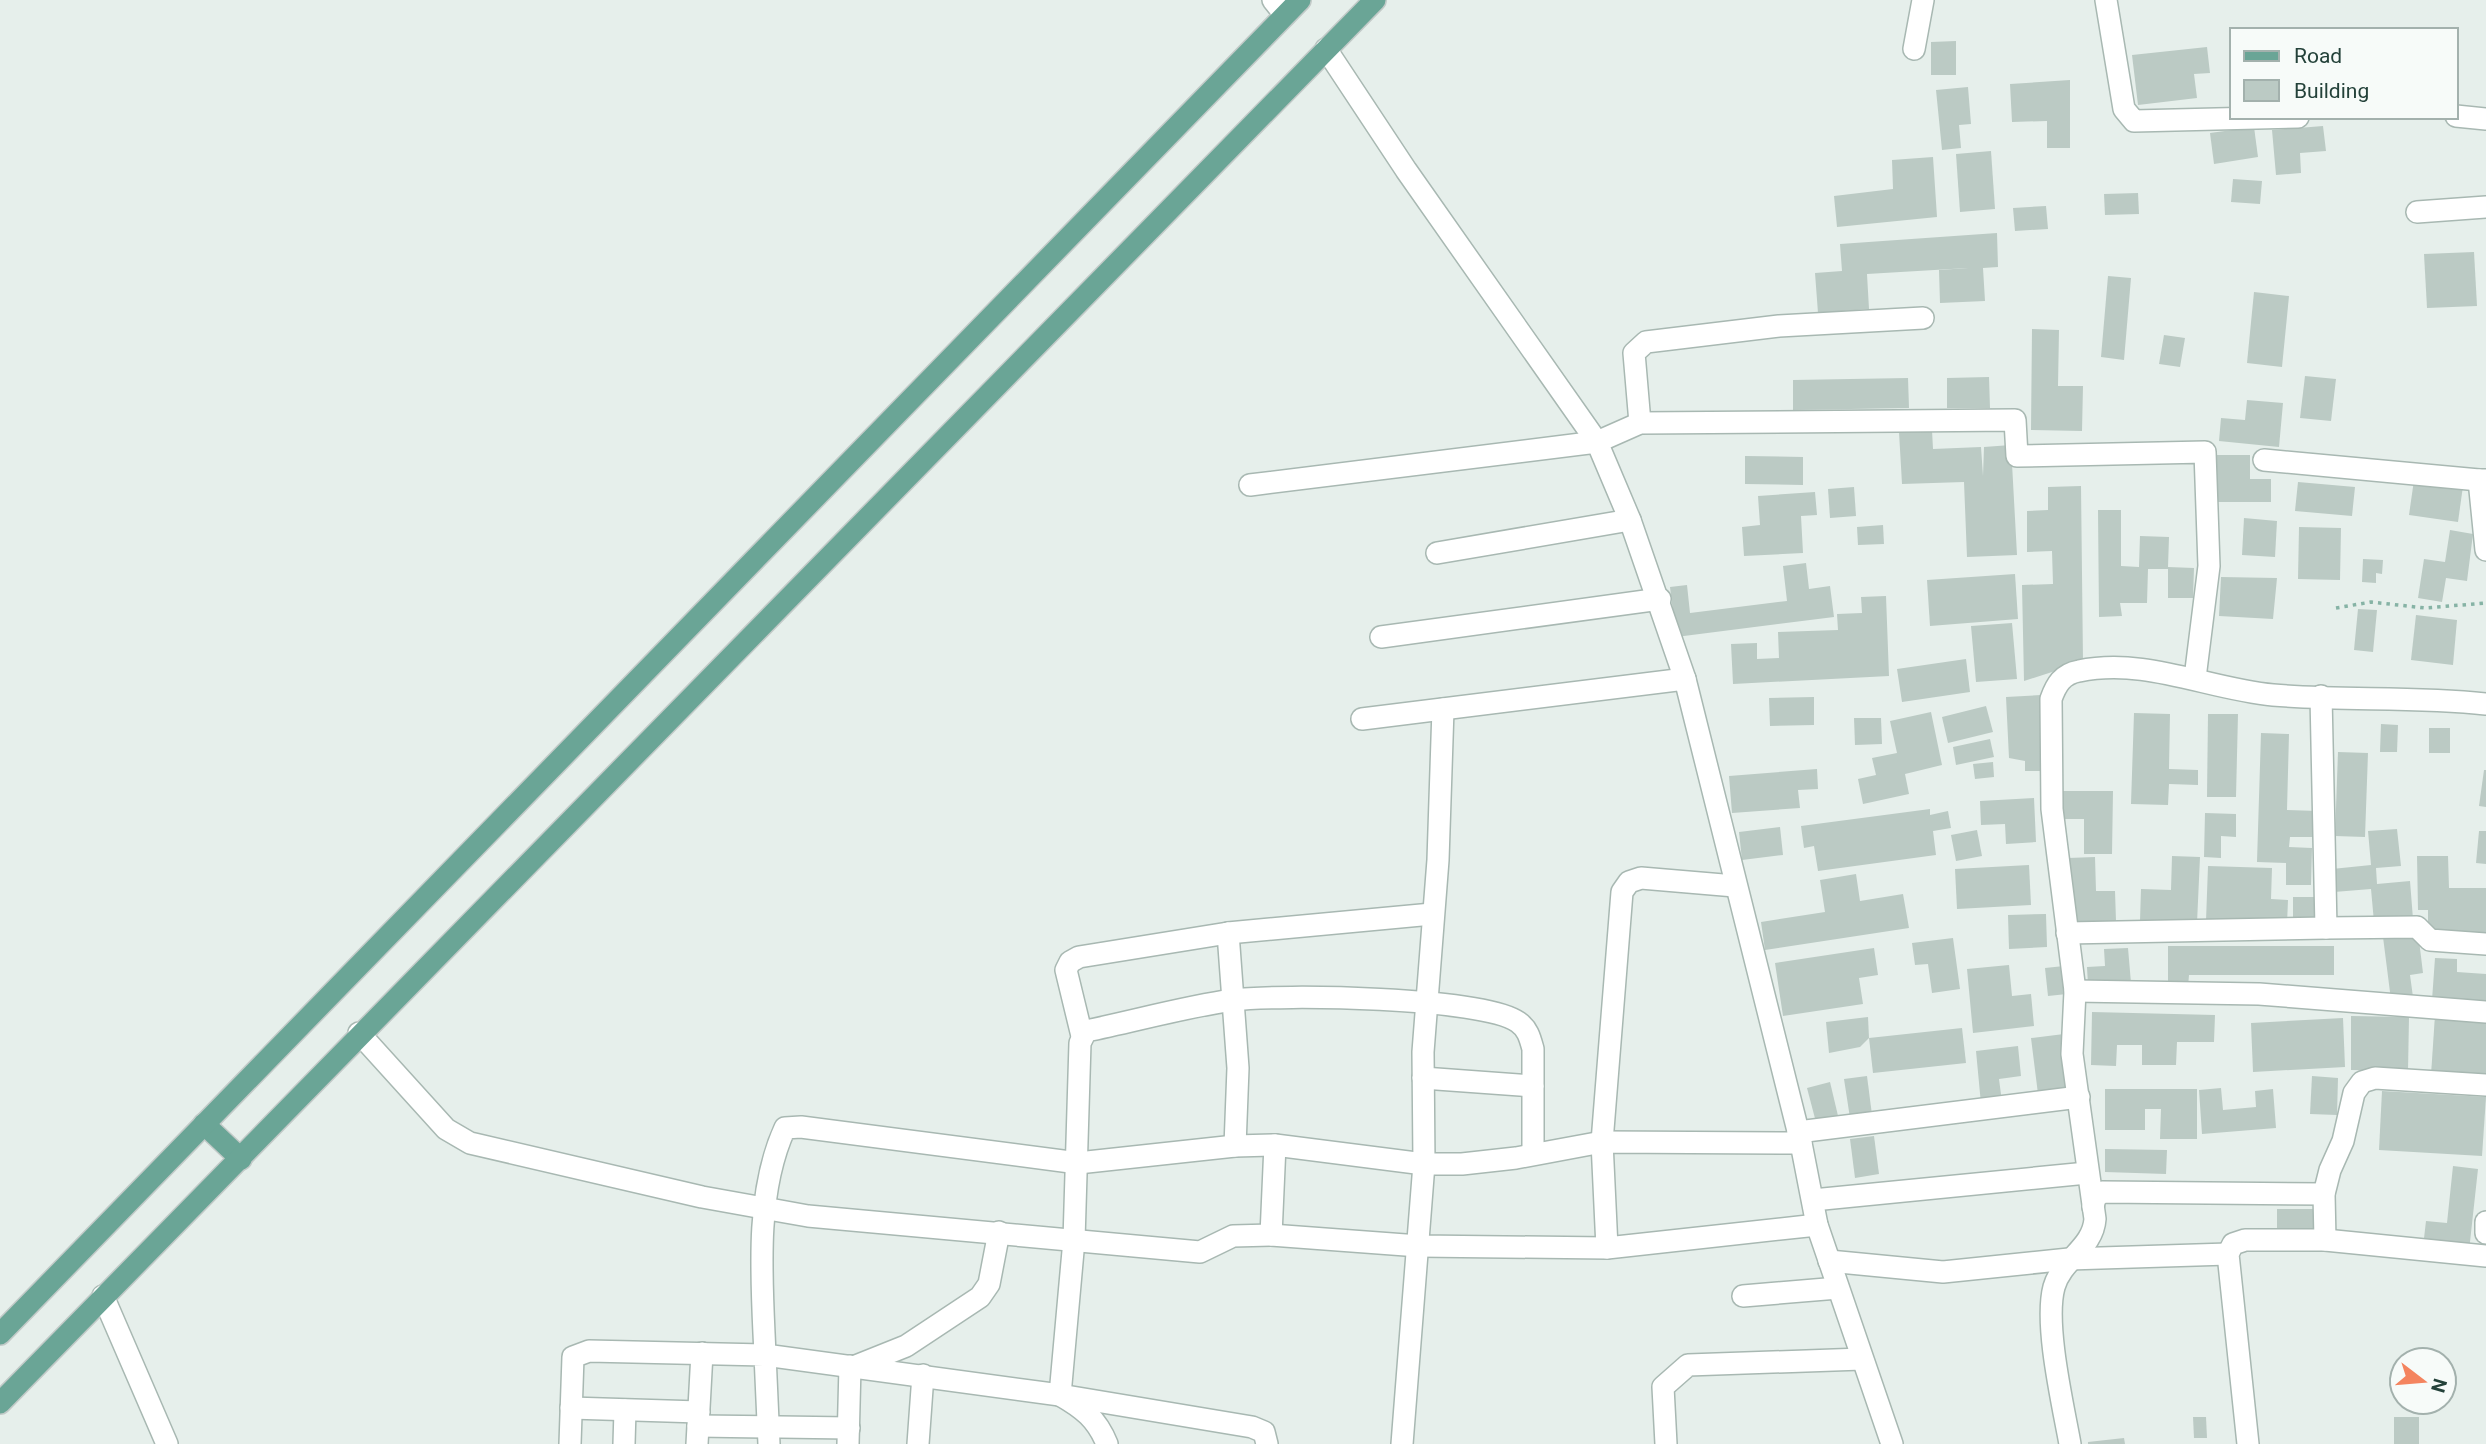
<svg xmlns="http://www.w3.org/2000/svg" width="2486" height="1444" font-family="Roboto,sans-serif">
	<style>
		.building { fill: #bbcac4 }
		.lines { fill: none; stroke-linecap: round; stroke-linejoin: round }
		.street-casing { stroke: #a8b8b2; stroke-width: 24 }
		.primary-casing { stroke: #c2cac8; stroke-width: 24 }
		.path { stroke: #86b3a5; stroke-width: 3.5; stroke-dasharray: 3.5 5; stroke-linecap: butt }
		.street { stroke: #fff; stroke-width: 21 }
		.primary { stroke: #6aa596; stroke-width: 21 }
	</style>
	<rect width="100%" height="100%" fill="#e6efeb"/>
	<g class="building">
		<polygon points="1956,41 1956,75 1931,75 1931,42"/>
		<polygon points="2207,47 2210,73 2194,74 2197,98 2138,105 2132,55"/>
		<polygon points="2070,80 2070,148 2047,148 2047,121 2012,122 2010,84"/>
		<polygon points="1968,87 1971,124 1959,125 1961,148 1942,150 1936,90"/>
		<polygon points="2323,126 2326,151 2300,153 2301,173 2276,175 2272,130"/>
		<polygon points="2254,127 2258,157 2214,164 2210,133"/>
		<polygon points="1991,151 1995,209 1960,212 1956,154"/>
		<polygon points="1933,157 1937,217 1837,227 1834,196 1893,189 1892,160"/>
		<polygon points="2233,179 2262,181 2260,204 2231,202"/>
		<polygon points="2138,193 2139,214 2105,215 2104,194"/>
		<polygon points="2046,206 2048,229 2015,231 2013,208"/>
		<polygon points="1997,233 1998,267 1983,268 1985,301 1940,303 1939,270 1968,268 1867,274 1869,309 1818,313 1815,273 1842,271 1840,244"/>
		<polygon points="2474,252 2477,306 2427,308 2424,254"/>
		<polygon points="2108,276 2131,278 2124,360 2101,357"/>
		<polygon points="2254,292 2289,296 2282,367 2247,363"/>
		<polygon points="2032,329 2059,330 2058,386 2083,386 2082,431 2031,430"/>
		<polygon points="2164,335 2185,338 2180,367 2159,364"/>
		<polygon points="2305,376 2336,379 2331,421 2300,418"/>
		<polygon points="1989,377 1990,408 1947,408 1947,378"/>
		<polygon points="1908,378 1909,408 1793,410 1793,380"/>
		<polygon points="2247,400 2283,403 2279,447 2219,441 2221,418 2245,420"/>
		<polygon points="1932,430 1933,449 1981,447 1983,476 1984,447 2011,445 2017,555 1967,557 1964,482 1902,484 1899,432"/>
		<polygon points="2217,455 2250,455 2250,479 2271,479 2271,502 2217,502"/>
		<polygon points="1745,456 1803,457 1803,485 1745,484"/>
		<polygon points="2414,480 2463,486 2458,522 2409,515"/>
		<polygon points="2298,482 2355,487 2352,516 2295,511"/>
		<polygon points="2081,486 2083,662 2024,681 2022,585 2053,584 2052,551 2027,552 2027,511 2048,510 2048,487"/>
		<polygon points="1854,487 1856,516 1830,518 1828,489"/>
		<polygon points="1815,492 1817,515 1801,516 1803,553 1744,556 1742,527 1760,525 1758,496"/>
		<polygon points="2098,510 2121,510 2121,566 2139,567 2140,536 2169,537 2168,567 2194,568 2193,598 2168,598 2168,569 2148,569 2147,603 2120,603 2122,616 2099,617"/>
		<polygon points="2244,518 2277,521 2275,557 2242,555"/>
		<polygon points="1883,525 1884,544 1858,545 1857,527"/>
		<polygon points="2299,527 2341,528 2340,580 2298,579"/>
		<polygon points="2450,530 2473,534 2467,581 2446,578 2442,602 2418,598 2424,559 2445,562"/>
		<polygon points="2363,559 2383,560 2382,574 2376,573 2376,583 2362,582"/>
		<polygon points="1806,563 1809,589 1830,586 1834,617 1676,637 1670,587 1687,585 1690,613 1787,601 1783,566"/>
		<polygon points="2015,574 2018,619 1930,626 1927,580"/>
		<polygon points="2221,577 2277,578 2273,619 2219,616"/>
		<polygon points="1886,596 1889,676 1733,684 1731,644 1757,643 1757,659 1779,658 1778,632 1838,630 1837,614 1862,613 1861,597"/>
		<polygon points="2358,609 2377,610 2373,652 2354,650"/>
		<polygon points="2416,615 2457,620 2453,665 2411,660"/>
		<polygon points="2012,623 2017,679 1976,682 1971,626"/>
		<polygon points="1966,659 1970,692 1902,702 1897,669"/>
		<polygon points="2041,695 2044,771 2025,771 2025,761 2009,758 2006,697"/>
		<polygon points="1814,697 1814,725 1770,726 1769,698"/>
		<polygon points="1986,706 1993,732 1948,743 1942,717"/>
		<polygon points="1931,712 1942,765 1905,774 1909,794 1863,804 1858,779 1876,775 1872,758 1897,753 1890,721"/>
		<polygon points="2134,713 2170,714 2169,769 2198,770 2198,785 2169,784 2168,805 2131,804"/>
		<polygon points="2208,714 2238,714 2236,797 2207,797"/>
		<polygon points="1854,718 1881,718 1882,744 1855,745"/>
		<polygon points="2381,724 2398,725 2397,752 2380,752"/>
		<rect x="2429" y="728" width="21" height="25"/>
		<polygon points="2261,733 2289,734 2287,810 2318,811 2317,837 2290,837 2289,847 2312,848 2311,885 2286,885 2286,863 2257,862"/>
		<polygon points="1990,739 1994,757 1956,765 1953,747"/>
		<polygon points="2338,752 2368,753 2365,837 2335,836"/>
		<polygon points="1993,762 1994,777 1975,779 1973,764"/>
		<polygon points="1817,769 1818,789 1798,790 1800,808 1732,813 1729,776"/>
		<polygon points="2484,770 2486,770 2486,807 2479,806"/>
		<polygon points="2060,791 2113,791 2112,854 2084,854 2084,819 2060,819"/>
		<polygon points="2034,798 2036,842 2006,844 2005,824 1981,825 1980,801"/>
		<polygon points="1930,809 1930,815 1948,811 1951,828 1933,831 1936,855 1818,871 1814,846 1804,848 1801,826"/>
		<polygon points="2205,813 2236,814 2236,837 2221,836 2221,858 2204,857"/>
		<polygon points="1780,827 1783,855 1742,860 1739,832"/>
		<polygon points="2397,829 2401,866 2376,868 2377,884 2410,881 2413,919 2374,922 2371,889 2334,892 2332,869 2371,865 2368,831"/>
		<polygon points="1977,830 1982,856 1956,861 1951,835"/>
		<polygon points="2479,831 2486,831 2486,864 2476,863"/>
		<polygon points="2172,856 2200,857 2197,923 2140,921 2141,889 2171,890"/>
		<polygon points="2417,856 2448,856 2449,888 2486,888 2486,933 2428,933 2428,910 2418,910"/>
		<polygon points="2095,857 2096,891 2115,891 2116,921 2071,923 2068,858"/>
		<polygon points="2029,865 2031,905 1957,909 1955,869"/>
		<polygon points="2208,866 2272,868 2271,899 2288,900 2287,924 2206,921"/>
		<polygon points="1856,874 1860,901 1903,894 1909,928 1765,950 1761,922 1825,912 1820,880"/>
		<rect x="2293" y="897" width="25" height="27"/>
		<polygon points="2046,914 2047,947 2009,949 2008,915"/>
		<polygon points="2418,932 2423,973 2410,975 2413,997 2391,1000 2383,937"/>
		<polygon points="1953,938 1960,989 1932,993 1928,964 1915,965 1912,943"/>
		<polygon points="2168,946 2334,946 2334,975 2189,975 2188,987 2168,987"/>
		<polygon points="1874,948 1878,975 1859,978 1863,1004 1783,1016 1775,963"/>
		<polygon points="2128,948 2131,983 2088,985 2087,967 2105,966 2104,949"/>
		<polygon points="2435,958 2457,959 2457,972 2486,974 2486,1003 2432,1000"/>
		<polygon points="2009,965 2012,996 2031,994 2034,1026 1973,1033 1967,969"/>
		<polygon points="2064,966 2067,994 2048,996 2045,968"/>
		<polygon points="2092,1012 2215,1015 2214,1042 2177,1042 2176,1065 2142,1065 2142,1045 2117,1045 2116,1066 2091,1065"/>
		<polygon points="2435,1015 2486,1018 2486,1078 2431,1075"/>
		<polygon points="2351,1016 2409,1017 2408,1071 2351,1070"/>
		<polygon points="1868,1017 1869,1038 1860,1047 1829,1053 1826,1022"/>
		<polygon points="2343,1018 2345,1067 2253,1072 2251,1023"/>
		<polygon points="1962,1028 1966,1063 1873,1073 1869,1038"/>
		<polygon points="2064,1034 2071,1089 2038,1094 2031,1038"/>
		<polygon points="2018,1046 2021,1076 1999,1079 2002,1102 1981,1104 1976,1051"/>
		<polygon points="1867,1076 1872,1115 1850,1118 1844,1079"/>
		<polygon points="2312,1076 2338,1078 2337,1115 2310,1114"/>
		<polygon points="1830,1082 1839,1120 1817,1126 1807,1088"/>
		<polygon points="2221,1088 2223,1110 2256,1107 2255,1091 2273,1089 2276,1128 2202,1134 2199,1090"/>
		<polygon points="2105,1089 2197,1089 2197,1139 2160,1139 2161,1109 2145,1109 2145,1130 2105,1130"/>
		<polygon points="2382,1091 2486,1097 2482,1156 2379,1150"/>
		<polygon points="1874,1136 1879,1174 1855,1178 1850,1139"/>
		<polygon points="2105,1149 2167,1150 2166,1174 2105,1172"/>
		<polygon points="2453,1166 2478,1169 2469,1251 2423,1247 2426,1221 2447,1223"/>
		<rect x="2277" y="1209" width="37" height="29"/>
		<polygon points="2193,1417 2206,1417 2207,1438 2194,1438"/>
		<rect x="2394" y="1417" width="25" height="27"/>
		<polygon points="2124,1438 2125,1444 2088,1444 2088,1442"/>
	</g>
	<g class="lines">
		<defs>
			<g id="street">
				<polyline points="1273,0 1285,15"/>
				<polyline points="2106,0 2124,109 2134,121 2298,117"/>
				<polyline points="1326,49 1406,170 1597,442 1630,520 1685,679 1801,1143 1817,1225 1892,1444"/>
				<polyline points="1914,49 1923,0"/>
				<polyline points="2456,116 2486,119"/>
				<polyline points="2417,212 2486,207"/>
				<polyline points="1640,423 1634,353 1646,342 1779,326 1923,318"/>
				<polyline points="2264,460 2479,480"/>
				<polyline points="2486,480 2479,480 2486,550"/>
				<polyline points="1250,485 1597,442 1640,423 2015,420 2017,456 2205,452 2209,566 2195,678"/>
				<polyline points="1437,553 1630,520"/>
				<polyline points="1381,637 1660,599"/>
				<polyline points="1362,719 1685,679"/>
				<polyline points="2326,928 2417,927 2430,940 2486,944"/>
				<polyline points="1228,933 1238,1068 1235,1146"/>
				<polyline points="2067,933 2326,928 2321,696"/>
				<polyline points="2075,991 2259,994 2486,1012"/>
				<polyline points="359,1033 446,1129 470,1143 702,1197 808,1216 1200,1252 1233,1236 1271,1235 1419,1246 1607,1248 1817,1225"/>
				<polyline points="1082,1036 1066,970 1070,962 1079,957 1228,933 1432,914"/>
				<polyline points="1423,1078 1533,1086"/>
				<polyline points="1798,1132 2079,1097"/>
				<polyline points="1813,1200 2087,1173"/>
				<polyline points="2093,1207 2095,1198 2102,1192 2324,1194"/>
				<polyline points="2486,1222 2486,1233"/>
				<polyline points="1271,1235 1275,1145"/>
				<polyline points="2325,1240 2324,1194 2330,1170 2343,1141 2354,1093 2362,1082 2375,1078 2486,1085"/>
				<polyline points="1607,1248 1602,1142 1622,892 1629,882 1641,878 1735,886"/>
				<polyline points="1829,1261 1943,1272 2069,1259 2228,1254"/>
				<polyline points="103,1296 167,1444"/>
				<polyline points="1743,1296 1838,1288"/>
				<polyline points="856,1366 906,1346 980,1297 989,1284 999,1232"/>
				<polyline points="571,1408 699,1412"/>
				<polyline points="698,1426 849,1428"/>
				<polyline points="570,1444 573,1357 589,1351 765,1355 769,1444"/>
				<polyline points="624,1444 625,1410"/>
				<polyline points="697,1444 702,1353"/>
				<polyline points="848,1444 850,1366"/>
				<polyline points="918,1444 923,1375"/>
				<path d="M1107,1444C1097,1419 1083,1408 1060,1395L1074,1240L1080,1043L1086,1031C1135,1021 1184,1007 1233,1000C1280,994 1483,997 1518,1022C1528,1029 1530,1038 1533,1049V1154"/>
				<path d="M1267,1444L1264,1432L1252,1427L1060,1395L765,1355C762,1283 754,1195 785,1128L801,1127L1078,1163L1235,1146L1275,1145L1424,1164H1462L1516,1158L1602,1142L1801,1143"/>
				<polyline points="1402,1444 1424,1164 1423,1052 1438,860 1443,709"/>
				<polyline points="1666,1444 1663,1387 1688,1365 1862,1359"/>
				<path d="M2070,1444C2063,1405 2044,1324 2054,1287C2062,1259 2093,1248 2095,1219L2072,1054L2075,991L2052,809L2051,699C2056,685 2062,674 2079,671C2145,657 2208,689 2273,695C2344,701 2415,696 2486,704"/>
				<polyline points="2248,1444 2228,1254 2233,1244 2245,1240 2325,1240 2486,1256"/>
			</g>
			<g id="primary">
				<polyline points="204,1124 241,1159"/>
				<polyline points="0,1334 1300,0"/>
				<polyline points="0,1403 1375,0"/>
			</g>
		</defs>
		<use href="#street" class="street-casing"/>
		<use href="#primary" class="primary-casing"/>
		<polyline class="path" points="2336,608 2371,602 2425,608 2486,603"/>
		<use href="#street" class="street"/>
		<use href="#primary" class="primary"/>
	</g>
	<rect x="2230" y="28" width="228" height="91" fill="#f7fbf9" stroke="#a3b1ad" stroke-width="2"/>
	<rect x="2244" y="51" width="35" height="10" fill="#6aa596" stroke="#a3b1ad" stroke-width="2"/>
	<text x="2294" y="63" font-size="21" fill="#24423a">Road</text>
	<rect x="2244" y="80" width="35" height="21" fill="#bbcac4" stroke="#a3b1ad" stroke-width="2"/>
	<text x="2294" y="98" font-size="21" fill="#24423a">Building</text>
	<g transform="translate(2423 1381) rotate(106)"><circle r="33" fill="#f7fbf9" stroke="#a3b1ad" stroke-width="2"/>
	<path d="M0-5L12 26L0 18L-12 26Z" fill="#f4845f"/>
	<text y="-10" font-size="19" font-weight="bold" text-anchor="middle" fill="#24423a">N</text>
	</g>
</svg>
